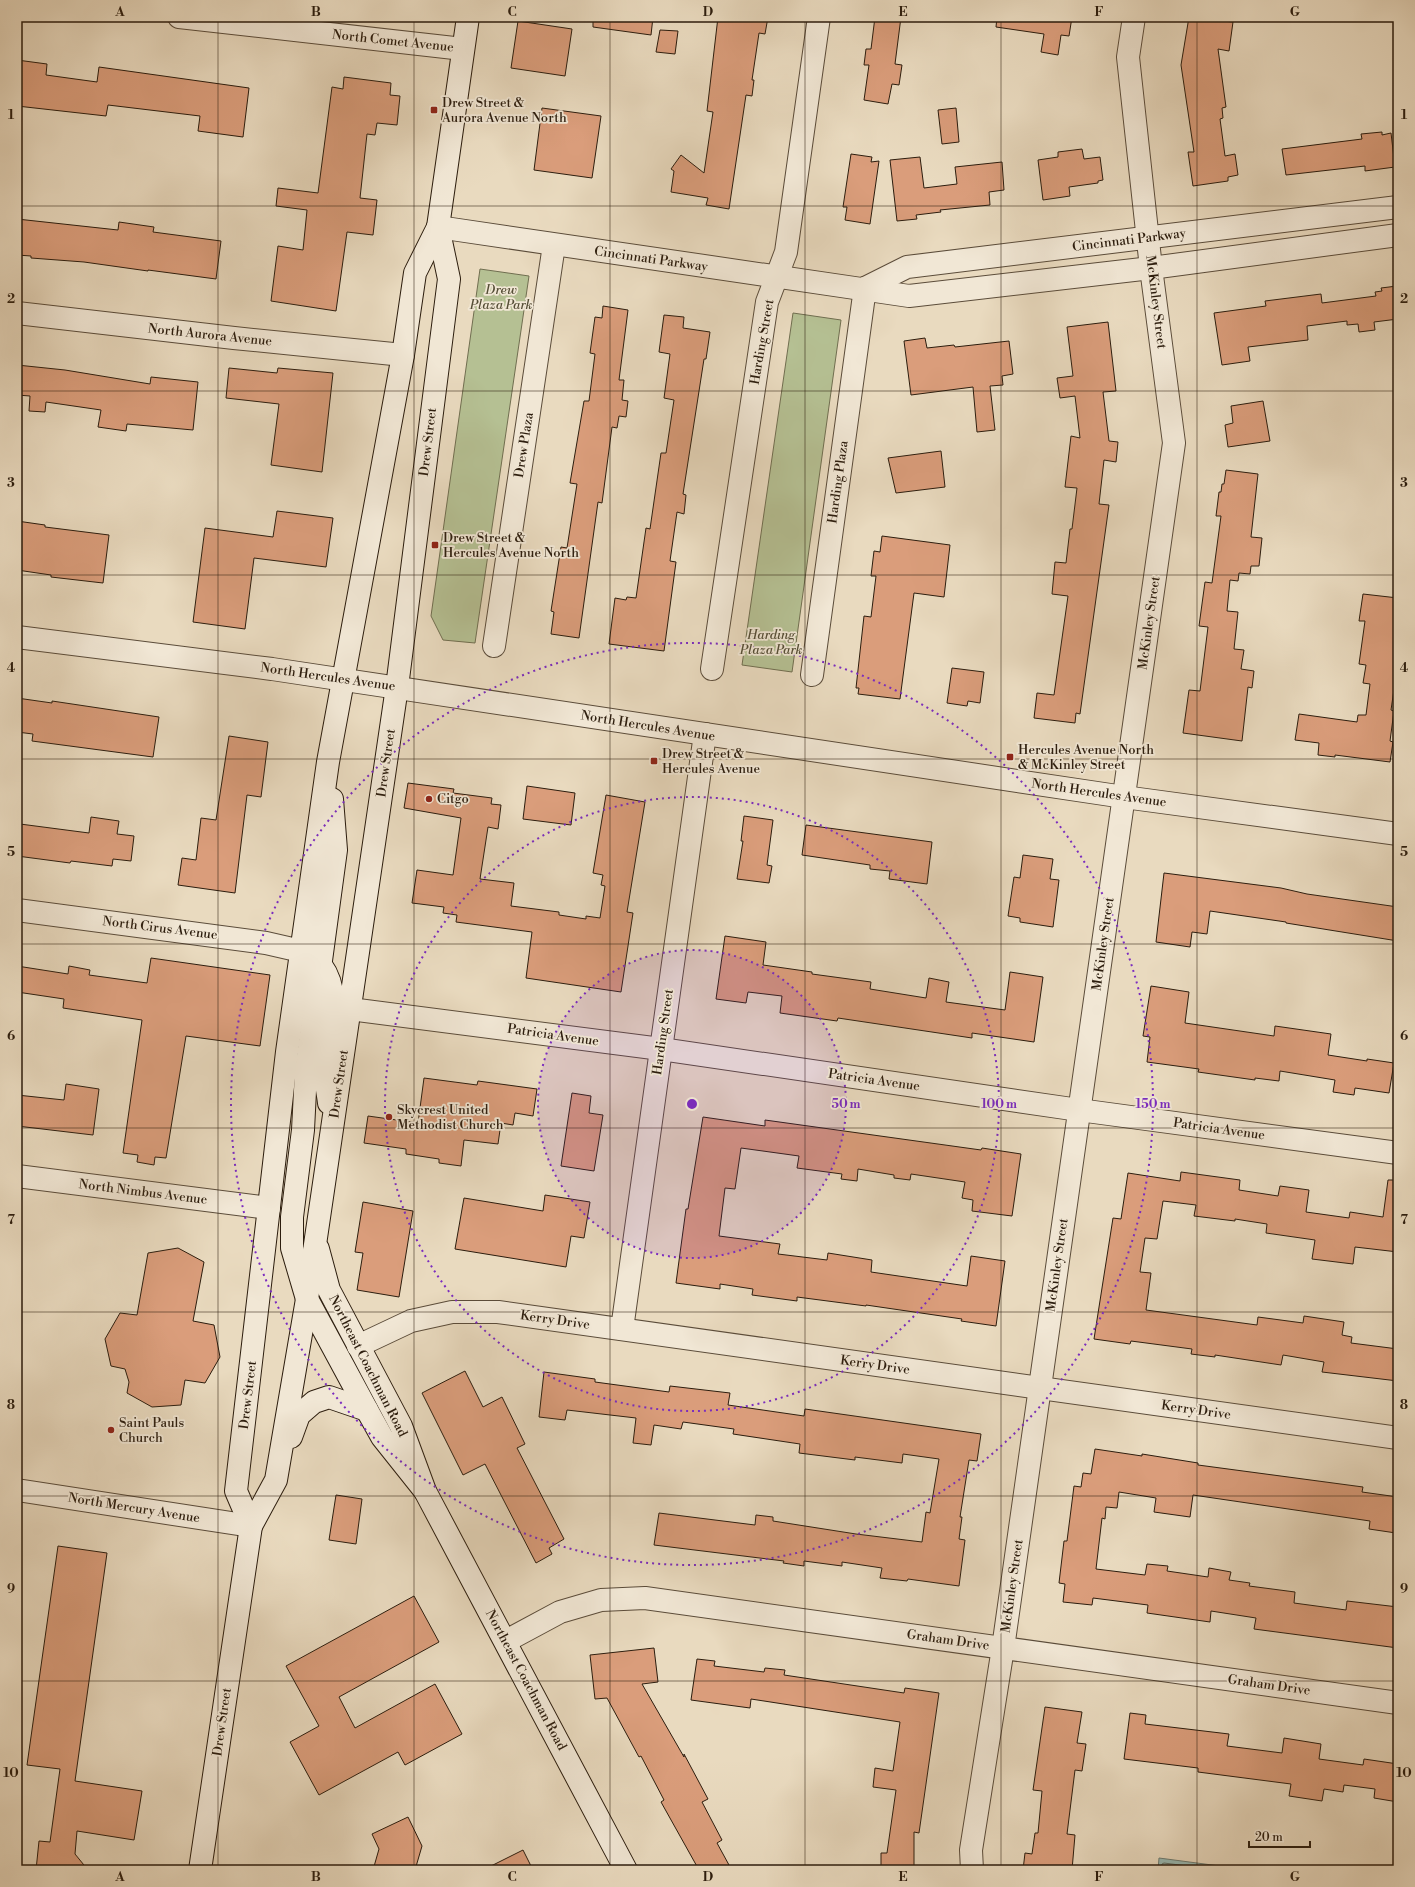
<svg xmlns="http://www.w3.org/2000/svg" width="1415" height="1887" font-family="'Libre Bodoni',serif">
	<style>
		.green { fill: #b5c093; stroke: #706e50 }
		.water { fill: #97bab4; stroke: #6c7b72 }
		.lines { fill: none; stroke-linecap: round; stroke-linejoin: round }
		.shore { stroke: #626c61; stroke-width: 1 }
		.building { fill: #da9d7b; stroke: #2c1d0e }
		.minor-casing { stroke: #5b4c3a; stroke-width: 24 }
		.tertiary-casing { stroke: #5b4c3a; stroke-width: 24 }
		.secondary-casing { stroke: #2c1d0e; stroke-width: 24 }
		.minor { stroke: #f1e7d5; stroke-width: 22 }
		.tertiary { stroke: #f1e7d5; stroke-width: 22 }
		.secondary { stroke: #f1e7d5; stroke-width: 22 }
		.grid { fill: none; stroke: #2c1d0e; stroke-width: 1; stroke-opacity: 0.55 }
		.ring { fill: none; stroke: #7b2cbf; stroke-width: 2; stroke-dasharray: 2 4 }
		.poi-dot { fill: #8f2418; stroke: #f1e7d5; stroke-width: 1.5 }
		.labels { text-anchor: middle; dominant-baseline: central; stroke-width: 3.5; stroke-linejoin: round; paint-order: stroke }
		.street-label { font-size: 13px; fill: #2c1d0e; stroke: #f1e7d5 }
		.poi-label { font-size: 13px; fill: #2c1d0e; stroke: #f1e7d5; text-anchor: start }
		.park-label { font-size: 13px; font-style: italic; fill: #554e36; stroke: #f1e7d5 }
		.centre { fill: #7b2cbf; stroke: #f1e7d5; stroke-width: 2 }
		.ring-label { font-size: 12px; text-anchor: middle; font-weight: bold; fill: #7b2cbf; stroke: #f1e7d5; stroke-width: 3.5; stroke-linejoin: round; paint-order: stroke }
		.neatline { fill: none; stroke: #2c1d0e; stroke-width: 1.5 }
		.grid-label { font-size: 13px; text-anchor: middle; font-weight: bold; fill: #2c1d0e }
	</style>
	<rect width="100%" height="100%" fill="#e9dabf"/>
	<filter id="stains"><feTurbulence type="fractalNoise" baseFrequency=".005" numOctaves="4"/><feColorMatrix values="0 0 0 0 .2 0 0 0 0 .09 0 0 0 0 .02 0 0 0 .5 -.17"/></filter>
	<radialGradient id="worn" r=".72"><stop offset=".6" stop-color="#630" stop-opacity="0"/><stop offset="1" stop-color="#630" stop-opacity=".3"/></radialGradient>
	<g class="green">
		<polygon points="480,269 529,276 475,643 443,640 431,616"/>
		<polygon points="793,313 841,320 792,672 742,665"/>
	</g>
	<polygon class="water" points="1159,1858 1250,1870 1158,1870"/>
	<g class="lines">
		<polyline class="shore" points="1161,1870 1162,1864 1164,1863 1218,1870"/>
	</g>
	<g class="building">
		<polygon points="593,17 653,17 651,35 593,27"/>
		<polygon points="718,17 768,17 765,34 759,33 752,80 754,80 752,96 746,95 729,209 706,205 708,198 671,192 674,171 671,169 681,155 704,173 713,112 707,111"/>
		<polygon points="875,17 901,17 895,64 902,65 899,85 892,84 888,104 864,100 869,65 864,65 866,49 871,49"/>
		<polygon points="997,17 1072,17 1069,36 1061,35 1058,55 1041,52 1044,34 996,27"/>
		<polygon points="1189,17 1223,17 1223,21 1233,22 1229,51 1218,49 1226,107 1222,108 1223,118 1220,119 1225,156 1235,154 1238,175 1228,177 1228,181 1193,186 1188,152 1194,152 1181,65"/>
		<polygon points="518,21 572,29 565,76 511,68"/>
		<polygon points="660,30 678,31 675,54 656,52"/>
		<polygon points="17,60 47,64 46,75 97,82 99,67 249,88 243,137 198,131 200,116 108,105 106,116 17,106"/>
		<polygon points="344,77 391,83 390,95 400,96 397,125 377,123 375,135 367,134 360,198 377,200 373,235 347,232 336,311 271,301 278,246 303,250 307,210 276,206 278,188 318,193 332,87 343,89"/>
		<polygon points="542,108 601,116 592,178 534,170"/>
		<polygon points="956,108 959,142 942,144 938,110"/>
		<polygon points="1382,132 1382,135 1391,133 1395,167 1365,171 1365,166 1286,175 1282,149 1362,139 1361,134"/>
		<polygon points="1082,149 1084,159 1100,157 1103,180 1098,181 1098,183 1069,187 1070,196 1043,200 1038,160 1058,157 1058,152"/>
		<polygon points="851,154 872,157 871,162 879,161 870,224 845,220 847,207 843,207"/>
		<polygon points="920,157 924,188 957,184 955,167 1002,162 1004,190 989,192 990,205 940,210 941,212 916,215 917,219 897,221 890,160"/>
		<polygon points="17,219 118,230 119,222 154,227 153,232 221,241 216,279 148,270 148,271 84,262 31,258 31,256 17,255"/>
		<polygon points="1397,286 1398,319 1374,322 1375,330 1359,332 1358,324 1347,325 1347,321 1307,326 1308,340 1248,347 1250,361 1222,365 1214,313 1266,306 1265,301 1321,294 1322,303 1376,296 1375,292 1382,291 1381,288"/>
		<polygon points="603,306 628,310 619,380 624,380 622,400 628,401 626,417 619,416 617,428 612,427 602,503 598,502 579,638 551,634 554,612 551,611 561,547 567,548 577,484 570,483 584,401 589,401 595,354 590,353 595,317 602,318"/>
		<polygon points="664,315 684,317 683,328 710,332 706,359 704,359 683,494 686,495 684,514 677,512 670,561 676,562 664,651 609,644 615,598 626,600 627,597 636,598 646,528 650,529 661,453 666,453 674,400 664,398 670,354 659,352"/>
		<polygon points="1108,322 1116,391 1103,392 1109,441 1118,442 1116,462 1104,460 1099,504 1109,505 1080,714 1076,713 1075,723 1034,718 1037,693 1054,695 1068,596 1052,594 1055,562 1066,563 1070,529 1072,529 1077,488 1065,487 1071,436 1080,438 1075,396 1060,398 1057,378 1073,376 1067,327"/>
		<polygon points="925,338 927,348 954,345 955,347 1009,341 1013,374 1002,376 1003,385 990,386 995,430 977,432 973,387 911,395 904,341"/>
		<polygon points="17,365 65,370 150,384 151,377 198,382 193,430 127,424 126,431 98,427 101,410 46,402 45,412 29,411 30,396 17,395"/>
		<polygon points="229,368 277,373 278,368 333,373 322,472 271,465 279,404 226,398"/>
		<polygon points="1263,401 1270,441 1228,447 1225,425 1233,423 1231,406"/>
		<polygon points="941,451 945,487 896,493 888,458"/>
		<polygon points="1226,470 1258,474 1251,537 1262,538 1259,566 1251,566 1250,574 1239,573 1238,581 1230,580 1227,611 1238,612 1234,649 1244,650 1241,669 1254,671 1252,688 1248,687 1242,741 1183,733 1189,690 1200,691 1208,627 1199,626 1205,582 1212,583 1221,516 1216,516 1219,492 1221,492 1222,484 1224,484"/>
		<polygon points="277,511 333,518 326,567 254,558 245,629 193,622 205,528 273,537"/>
		<polygon points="17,521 45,525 45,527 109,535 103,583 51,577 51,575 17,570"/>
		<polygon points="882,536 950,545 944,597 914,593 900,699 858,694 859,688 856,688 864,616 871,617 876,576 871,576 874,551 880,552"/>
		<polygon points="1363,594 1398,598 1398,662 1391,710 1394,711 1390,741 1393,742 1390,762 1335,755 1335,757 1318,755 1319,743 1295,740 1299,714 1357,722 1358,715 1366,715 1370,684 1363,683 1366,665 1359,664 1365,621 1359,621"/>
		<polygon points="952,668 984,672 980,703 968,701 967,706 947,703"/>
		<polygon points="17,698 52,703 52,701 159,717 153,757 32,741 33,734 17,732"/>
		<polygon points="229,736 268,742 261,797 247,795 235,893 178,885 182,858 196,860 201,818 216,820"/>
		<polygon points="408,783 454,789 453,793 492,798 491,804 501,805 498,829 488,827 480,879 514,883 511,906 559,912 559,915 586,919 586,916 600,918 605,886 601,885 603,875 593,873 606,795 645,802 627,912 633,913 621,992 526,978 532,932 456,922 457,915 443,913 444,907 412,903 417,870 453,875 461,818 404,808"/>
		<polygon points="527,786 575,793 571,825 523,819"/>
		<polygon points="744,816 773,820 767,865 772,866 769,883 737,879 743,841 741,841"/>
		<polygon points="91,817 119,821 117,834 134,836 131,861 113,859 112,866 71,861 70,863 17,856 20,824 89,833"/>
		<polygon points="806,825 932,842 927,884 889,879 890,871 870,869 870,865 802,855"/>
		<polygon points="1023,855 1053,859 1050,879 1059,880 1053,927 1020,922 1020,918 1008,916 1014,877 1020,878"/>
		<polygon points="1164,873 1281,888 1307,894 1398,907 1398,941 1286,923 1286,922 1210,911 1207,934 1192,932 1190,947 1156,942"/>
		<polygon points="725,936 766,942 763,965 812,972 812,974 871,982 870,989 926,998 929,978 949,982 946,1002 1005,1010 1010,972 1043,977 1034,1042 972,1033 972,1038 838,1018 837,1021 780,1013 782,996 748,992 746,1003 716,999"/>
		<polygon points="151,958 270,975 260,1046 186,1036 166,1158 155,1157 154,1165 137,1162 138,1155 123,1153 142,1020 63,1008 64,999 17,992 17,966 68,974 69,966 90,970 89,975 147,983"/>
		<polygon points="1151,986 1189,992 1185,1023 1274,1036 1275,1026 1331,1034 1328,1055 1367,1061 1367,1059 1394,1063 1389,1093 1355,1088 1354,1095 1333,1092 1335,1080 1280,1071 1279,1081 1255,1078 1255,1080 1198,1072 1199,1069 1147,1062 1150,1037 1143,1036"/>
		<polygon points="424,1078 477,1085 478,1081 537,1089 533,1116 515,1113 513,1125 501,1123 498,1144 464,1140 461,1166 439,1163 439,1159 406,1154 406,1149 364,1143 368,1116 418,1123"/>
		<polygon points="66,1084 99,1089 93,1135 17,1126 17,1095 64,1100"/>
		<polygon points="572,1093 591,1096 589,1113 603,1115 594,1171 561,1166"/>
		<polygon points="703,1117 765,1126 765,1120 981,1150 982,1148 1021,1154 1012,1216 972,1211 973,1200 962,1198 965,1182 911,1174 910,1180 894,1178 894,1175 858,1169 857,1181 841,1179 842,1174 797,1168 799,1156 741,1148 735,1189 725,1188 719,1236 780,1244 778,1254 827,1260 828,1253 872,1260 871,1272 967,1286 971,1256 1005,1261 996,1326 961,1321 962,1319 866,1305 866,1306 797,1297 797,1301 752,1295 753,1289 720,1284 720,1289 676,1283 686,1209 688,1209"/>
		<polygon points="1181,1172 1240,1180 1239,1190 1278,1196 1280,1186 1309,1190 1306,1212 1349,1218 1350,1212 1383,1217 1388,1180 1398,1180 1398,1252 1355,1247 1353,1264 1312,1259 1315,1240 1266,1233 1267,1224 1235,1219 1235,1221 1194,1216 1196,1205 1163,1201 1157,1239 1145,1238 1140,1272 1151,1273 1146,1310 1257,1325 1258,1317 1303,1323 1304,1316 1344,1322 1342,1335 1352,1337 1351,1343 1398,1349 1398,1381 1322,1372 1324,1362 1283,1355 1281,1365 1215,1355 1215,1357 1191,1354 1192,1349 1131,1341 1130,1344 1094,1339 1113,1218 1121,1219 1128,1173 1180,1181"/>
		<polygon points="545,1195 590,1202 584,1238 571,1236 566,1267 455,1249 464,1198 543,1211"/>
		<polygon points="363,1202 413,1211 399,1297 357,1290 363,1253 355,1252"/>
		<polygon points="178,1248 204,1262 193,1321 214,1325 220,1357 205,1383 185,1380 181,1405 152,1407 127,1393 129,1382 125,1369 111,1366 105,1339 120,1313 137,1315 148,1253"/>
		<polygon points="465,1371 483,1407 502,1397 525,1444 517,1448 564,1539 549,1548 552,1554 536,1563 485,1464 463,1475 422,1393"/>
		<polygon points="544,1372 595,1379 595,1382 669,1392 670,1386 730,1393 728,1405 804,1416 805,1409 981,1434 977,1461 969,1460 960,1517 962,1517 959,1539 965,1540 959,1586 908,1579 907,1581 880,1578 882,1568 842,1562 842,1566 804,1561 804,1566 783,1563 784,1561 654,1545 659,1513 755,1525 756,1515 773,1517 773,1521 856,1534 922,1542 926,1512 930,1513 939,1459 903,1454 902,1463 855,1457 855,1460 799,1453 800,1444 733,1434 734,1429 683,1422 681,1429 654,1425 651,1445 633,1443 636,1418 567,1410 565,1420 539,1417"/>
		<polygon points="1095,1449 1142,1456 1142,1454 1198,1463 1198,1465 1363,1487 1362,1492 1398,1497 1396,1533 1369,1529 1370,1521 1193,1495 1190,1517 1154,1512 1156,1498 1119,1492 1117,1508 1106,1507 1105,1519 1102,1518 1096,1569 1145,1575 1147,1564 1168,1566 1167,1571 1208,1577 1209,1568 1231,1572 1229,1580 1250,1583 1249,1586 1295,1592 1294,1603 1346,1610 1347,1601 1398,1607 1398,1648 1254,1629 1256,1618 1211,1611 1210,1622 1147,1613 1148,1605 1093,1598 1092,1605 1063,1602 1065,1584 1059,1583 1064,1541 1067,1541 1074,1486 1081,1487 1083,1473 1091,1474"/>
		<polygon points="336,1495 362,1499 356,1544 329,1540"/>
		<polygon points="58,1546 107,1553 75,1781 142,1791 134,1840 77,1831 75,1854 88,1870 36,1870 39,1841 50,1842 60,1769 27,1765"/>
		<polygon points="414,1596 439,1642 339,1697 355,1728 435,1684 462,1734 405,1765 398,1752 319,1795 290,1742 319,1726 286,1666"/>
		<polygon points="654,1648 658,1682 642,1684 684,1757 684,1754 708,1799 702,1802 722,1840 717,1843 729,1865 719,1870 699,1870 661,1802 664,1800 641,1756 639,1757 607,1698 595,1699 590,1655"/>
		<polygon points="697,1659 715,1661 714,1666 764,1672 765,1668 785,1670 784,1675 904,1693 905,1688 939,1693 919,1833 914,1832 914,1870 881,1870 881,1853 887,1853 896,1790 873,1787 875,1768 893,1771 900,1722 751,1699 750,1708 691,1700"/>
		<polygon points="1045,1707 1082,1712 1077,1743 1086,1744 1082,1771 1075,1770 1067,1834 1075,1835 1072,1870 1023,1870 1025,1853 1032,1854 1035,1833 1038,1833 1042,1791 1033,1790"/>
		<polygon points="1130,1713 1146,1715 1145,1724 1229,1734 1227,1746 1282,1753 1284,1738 1321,1744 1319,1759 1363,1765 1364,1759 1398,1764 1398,1802 1374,1798 1375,1789 1344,1785 1343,1792 1324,1789 1322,1801 1289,1796 1291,1784 1198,1772 1198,1768 1124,1759"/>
		<polygon points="408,1817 422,1846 415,1870 373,1870 379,1849 372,1834"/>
		<polygon points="523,1850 533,1870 483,1870"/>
	</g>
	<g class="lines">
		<defs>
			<g id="minor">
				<polyline points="179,17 463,49"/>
				<polyline points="438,227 909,296 1151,268 1398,235"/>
				<polyline points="865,288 907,267 1398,207"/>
				<polyline points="17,313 234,338 403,355"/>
				<polyline points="494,646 554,245"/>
				<polyline points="712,669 767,302 786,252 819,17"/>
				<polyline points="812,675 865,288"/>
				<polyline points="17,910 266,943 301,951"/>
				<polyline points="350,1009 661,1049 1079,1110 1398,1153"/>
				<polyline points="17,1176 269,1208"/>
				<polyline points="622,1329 705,734"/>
				<polyline points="358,1346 411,1321 452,1312 498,1312 1398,1438"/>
				<polyline points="17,1490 251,1526"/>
				<polyline points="506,1641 560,1612 601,1600 645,1598 1398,1703"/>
				<polyline points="972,1870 971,1850 1003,1648 1174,443 1151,268 1128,57 1134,17"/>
			</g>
			<polyline id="tertiary" points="17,637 272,669 1124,797 1398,834"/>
			<g id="secondary">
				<polyline points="332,799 336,850 306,1071 303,1130 292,1217 292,1248 307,1299 367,1410 382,1437 425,1491"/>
				<path d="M321,965C345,998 325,1035 325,1072C325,1082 328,1093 329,1103"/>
				<polyline points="318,1249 329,1290 401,1426 425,1491 626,1870"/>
				<polyline points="291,1437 299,1415 314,1402 329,1397 367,1410"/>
				<polyline points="251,1526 236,1491 287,1052 328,762 403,355 415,273 438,227 468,17"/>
				<polyline points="200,1870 251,1526 276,1480 307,1299 397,687 449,279 438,227"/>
			</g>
		</defs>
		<use href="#minor" class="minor-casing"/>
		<use href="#tertiary" class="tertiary-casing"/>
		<use href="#secondary" class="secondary-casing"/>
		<use href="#minor" class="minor"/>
		<use href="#tertiary" class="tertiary"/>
		<use href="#secondary" class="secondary"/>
	</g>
	<path class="grid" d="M218,17V1870M414,17V1870M610,17V1870M805,17V1870M1001,17V1870M1197,17V1870M17,206H1398M17,391H1398M17,575H1398M17,759H1398M17,944H1398M17,1128H1398M17,1312H1398M17,1496H1398M17,1681H1398"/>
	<circle cx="692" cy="1104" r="154" fill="#7b2cbf" fill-opacity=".12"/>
	<g class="ring">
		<circle cx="692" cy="1104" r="154"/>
		<circle cx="692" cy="1104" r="307"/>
		<circle cx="692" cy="1104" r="461"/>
	</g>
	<g class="poi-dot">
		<rect x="430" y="106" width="8" height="8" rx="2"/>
		<rect x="431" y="541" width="8" height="8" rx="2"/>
		<rect x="1006" y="753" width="8" height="8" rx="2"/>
		<rect x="650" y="757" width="8" height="8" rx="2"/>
		<circle cx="429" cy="799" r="4"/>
		<circle cx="389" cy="1117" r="4"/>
		<circle cx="111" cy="1430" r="4"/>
	</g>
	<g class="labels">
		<g class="street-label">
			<text transform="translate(393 41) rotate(6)">North Comet Avenue</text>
			<text transform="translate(1129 240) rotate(-7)">Cincinnati Parkway</text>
			<text transform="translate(651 259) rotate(8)">Cincinnati Parkway</text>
			<text transform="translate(1156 302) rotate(83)">McKinley Street</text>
			<text transform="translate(210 335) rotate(6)">North Aurora Avenue</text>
			<text transform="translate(762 342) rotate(-80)">Harding Street</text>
			<text transform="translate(428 442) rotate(-83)">Drew Street</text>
			<text transform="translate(524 445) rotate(-81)">Drew Plaza</text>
			<text transform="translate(838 482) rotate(-82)">Harding Plaza</text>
			<text transform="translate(1149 623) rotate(-82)">McKinley Street</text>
			<text transform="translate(328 677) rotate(8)">North Hercules Avenue</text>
			<text transform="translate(648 726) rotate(9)">North Hercules Avenue</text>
			<text transform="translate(386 763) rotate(-82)">Drew Street</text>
			<text transform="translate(1099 793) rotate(8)">North Hercules Avenue</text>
			<text transform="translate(160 928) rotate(7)">North Cirus Avenue</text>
			<text transform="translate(1103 944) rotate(-82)">McKinley Street</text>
			<text transform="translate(663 1032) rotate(-82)">Harding Street</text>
			<text transform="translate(553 1035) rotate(8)">Patricia Avenue</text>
			<text transform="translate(874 1080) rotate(8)">Patricia Avenue</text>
			<text transform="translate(339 1084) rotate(-82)">Drew Street</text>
			<text transform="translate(1219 1129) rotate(8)">Patricia Avenue</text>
			<text transform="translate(143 1192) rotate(7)">North Nimbus Avenue</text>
			<text transform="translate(1057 1265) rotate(-82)">McKinley Street</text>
			<text transform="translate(555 1320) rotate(8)">Kerry Drive</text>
			<text transform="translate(875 1365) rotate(8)">Kerry Drive</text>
			<text transform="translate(368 1366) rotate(63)">Northeast Coachman Road</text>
			<text transform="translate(248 1395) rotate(-83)">Drew Street</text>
			<text transform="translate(1196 1410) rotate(8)">Kerry Drive</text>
			<text transform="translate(134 1508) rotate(9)">North Mercury Avenue</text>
			<text transform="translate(1012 1586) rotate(-82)">McKinley Street</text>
			<text transform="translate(948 1640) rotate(8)">Graham Drive</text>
			<text transform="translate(526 1680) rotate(62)">Northeast Coachman Road</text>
			<text transform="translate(1269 1685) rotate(8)">Graham Drive</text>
			<text transform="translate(222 1722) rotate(-82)">Drew Street</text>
		</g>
		<g class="poi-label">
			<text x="442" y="103">Drew Street &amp;<tspan x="442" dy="15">Aurora Avenue North</tspan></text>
			<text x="443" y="538">Drew Street &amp;<tspan x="443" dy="15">Hercules Avenue North</tspan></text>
			<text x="1018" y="750">Hercules Avenue North<tspan x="1018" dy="15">&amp; McKinley Street</tspan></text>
			<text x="662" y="754">Drew Street &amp;<tspan x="662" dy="15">Hercules Avenue</tspan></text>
			<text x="437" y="799">Citgo</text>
			<text x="397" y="1110">Skycrest United<tspan x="397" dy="15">Methodist Church</tspan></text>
			<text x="119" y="1423">Saint Pauls<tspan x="119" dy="15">Church</tspan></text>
		</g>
		<g class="park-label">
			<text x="501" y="290">Drew<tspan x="501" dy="15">Plaza Park</tspan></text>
			<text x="771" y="635">Harding<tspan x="771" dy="15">Plaza Park</tspan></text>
		</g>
	</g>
	<circle cx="692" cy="1104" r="6" class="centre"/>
	<g class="ring-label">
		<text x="846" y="1108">50 m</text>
		<text x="999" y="1108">100 m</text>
		<text x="1153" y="1108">150 m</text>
	</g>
	<rect width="1415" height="1887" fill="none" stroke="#e9dabf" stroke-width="44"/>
	<path d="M1249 1841v6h61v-6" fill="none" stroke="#2c1d0e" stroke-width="2"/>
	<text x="1255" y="1841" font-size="12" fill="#2c1d0e" stroke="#f1e7d5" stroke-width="3" paint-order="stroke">20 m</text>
	<rect x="22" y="22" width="1371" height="1843" class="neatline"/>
	<g class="grid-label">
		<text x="120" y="16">A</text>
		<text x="316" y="16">B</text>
		<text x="512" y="16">C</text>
		<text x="708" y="16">D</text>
		<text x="903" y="16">E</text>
		<text x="1099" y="16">F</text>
		<text x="1295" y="16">G</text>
		<text x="11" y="119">1</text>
		<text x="1404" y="119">1</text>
		<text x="11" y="303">2</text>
		<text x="1404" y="303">2</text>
		<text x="11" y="487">3</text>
		<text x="1404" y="487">3</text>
		<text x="11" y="672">4</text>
		<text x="1404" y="672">4</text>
		<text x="11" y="856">5</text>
		<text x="1404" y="856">5</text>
		<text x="11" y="1040">6</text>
		<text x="1404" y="1040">6</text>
		<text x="11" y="1224">7</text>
		<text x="1404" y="1224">7</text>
		<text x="11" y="1409">8</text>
		<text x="1404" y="1409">8</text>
		<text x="11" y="1593">9</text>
		<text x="1404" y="1593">9</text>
		<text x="11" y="1777">10</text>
		<text x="1404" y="1777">10</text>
		<text x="120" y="1881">A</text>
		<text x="316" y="1881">B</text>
		<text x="512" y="1881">C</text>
		<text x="708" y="1881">D</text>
		<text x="903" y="1881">E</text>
		<text x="1099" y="1881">F</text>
		<text x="1295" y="1881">G</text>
	</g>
	<rect width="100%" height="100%" filter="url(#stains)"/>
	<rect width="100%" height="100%" fill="url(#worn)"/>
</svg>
